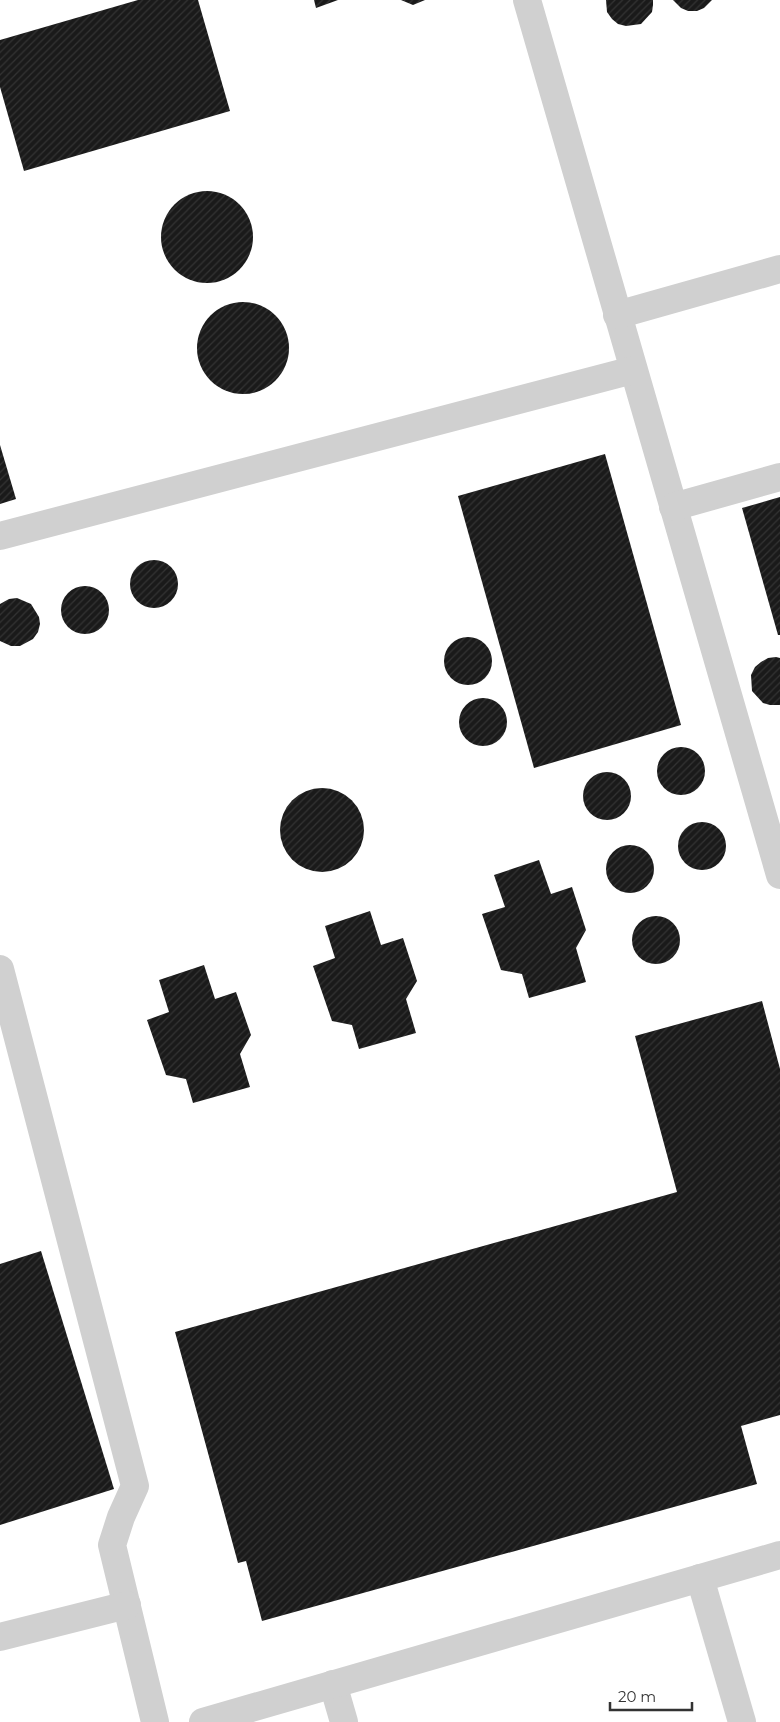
<svg xmlns="http://www.w3.org/2000/svg" width="780" height="1722" font-family="Montserrat,sans-serif">
	<style>
		.building { fill: url(#building-hatch) }
		.lines { fill: none; stroke-linecap: round; stroke-linejoin: round }
		.minor { stroke: #d0d0d0; stroke-width: 28 }
	</style>
	<defs>
		<pattern id="building-hatch" width="6" height="6" patternUnits="userSpaceOnUse" patternTransform="scale(1.25)"><rect width="6" height="6" fill="#1a1a1a"/><path d="M-1 1l2-2M0 6l6-6M5 7l2-2" fill="none" stroke="#333"/></pattern>
	</defs>
	<rect width="100%" height="100%" fill="#fff"/>
	<g class="building">
		<polygon points="138,0 198,0 230,111 24,171 0,87 0,40"/>
		<polygon points="314,0 338,0 316,8"/>
		<polygon points="401,0 425,0 413,5"/>
		<polygon points="606,0 653,0 653,5 652,12 641,24 626,26 618,24 612,19 607,12"/>
		<polygon points="673,0 712,0 704,8 697,11 688,11 681,8"/>
		<circle cx="207" cy="237" r="46"/>
		<circle cx="243" cy="348" r="46"/>
		<polygon points="0,445 16,499 0,504"/>
		<polygon points="605,454 681,725 534,768 458,496"/>
		<polygon points="780,497 780,635 778,635 742,508"/>
		<circle cx="154" cy="584" r="24"/>
		<circle cx="85" cy="610" r="24"/>
		<polygon points="17,598 31,604 39,617 40,624 38,632 33,639 20,646 11,646 0,641 0,604 9,599"/>
		<circle cx="468" cy="661" r="24"/>
		<polygon points="776,657 780,658 780,705 770,705 763,703 752,691 751,675 755,667 761,662 768,658"/>
		<circle cx="483" cy="722" r="24"/>
		<circle cx="681" cy="771" r="24"/>
		<circle cx="607" cy="796" r="24"/>
		<circle cx="322" cy="830" r="42"/>
		<circle cx="702" cy="846" r="24"/>
		<circle cx="630" cy="869" r="24"/>
		<polygon points="539,860 551,894 572,887 586,930 576,948 586,982 529,998 522,974 501,970 482,914 505,907 494,875"/>
		<polygon points="370,911 381,945 403,938 417,981 406,999 416,1033 359,1049 352,1025 332,1021 313,966 335,958 325,926"/>
		<circle cx="656" cy="940" r="24"/>
		<polygon points="204,965 215,999 236,992 251,1035 240,1054 250,1087 193,1103 186,1079 166,1075 147,1020 169,1012 159,980"/>
		<polygon points="762,1001 780,1069 780,1415 741,1426 757,1484 262,1621 246,1561 238,1563 175,1332 677,1192 635,1036"/>
		<polygon points="41,1251 114,1489 0,1525 0,1264"/>
	</g>
	<g class="lines">
		<g class="minor">
			<polyline points="527,0 780,875"/>
			<polyline points="617,315 780,269"/>
			<polyline points="673,507 780,477"/>
			<polyline points="0,536 633,370"/>
			<polyline points="0,969 135,1486 121,1517 112,1545 155,1722"/>
			<polyline points="700,1578 742,1722"/>
			<polyline points="0,1637 127,1605"/>
			<polyline points="333,1684 344,1722"/>
			<polyline points="203,1722 780,1555"/>
		</g>
	</g>
	<path d="M610 1702v8h82v-8" fill="none" stroke="#333333" stroke-width="2.5"/>
	<text x="618" y="1702" font-size="15" fill="#333333" stroke="#ffffff" stroke-width="4" paint-order="stroke">20 m</text>
</svg>
